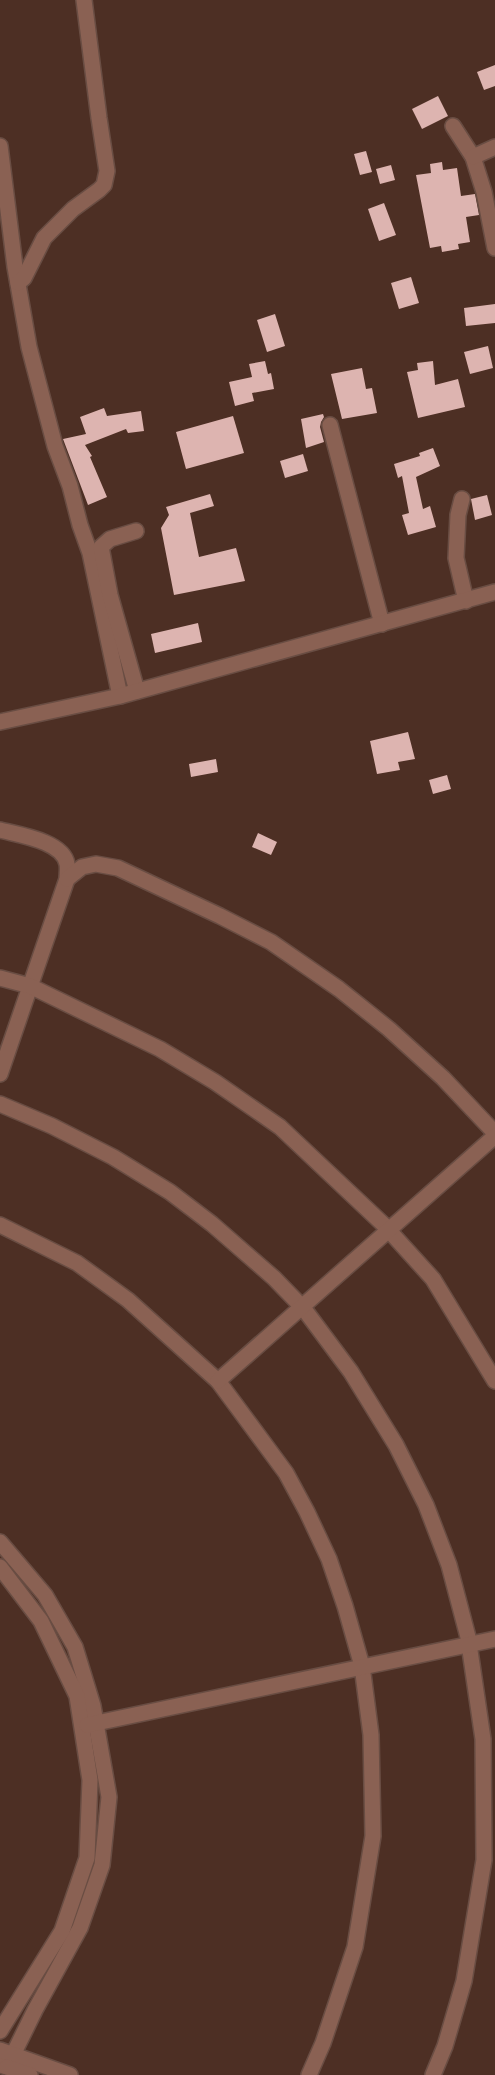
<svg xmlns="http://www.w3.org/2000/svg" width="495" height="2075" font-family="'Public Sans',sans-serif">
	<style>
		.building { fill: #ddb4b0 }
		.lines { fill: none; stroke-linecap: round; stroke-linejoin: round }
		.minor-casing { stroke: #694d43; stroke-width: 18 }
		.minor { stroke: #8a6153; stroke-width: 15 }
	</style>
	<rect width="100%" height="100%" fill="#4d2f24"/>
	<g class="building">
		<polygon points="495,65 495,86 484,90 477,72"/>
		<polygon points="438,96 448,116 422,129 412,109"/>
		<polygon points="366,151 372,172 360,175 354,154"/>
		<polygon points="442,162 443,170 457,168 461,196 475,194 479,215 466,217 470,242 458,244 459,249 442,252 441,246 430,248 416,175 431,173 430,164"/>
		<polygon points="391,165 395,180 380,184 376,169"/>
		<polygon points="384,203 396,235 379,241 368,209"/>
		<polygon points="411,277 419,303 399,309 391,283"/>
		<polygon points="495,304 495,323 466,326 464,308"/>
		<polygon points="275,314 285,346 267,352 257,320"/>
		<polygon points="488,346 493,368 470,374 464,352"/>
		<polygon points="265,361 268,374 271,373 274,389 252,393 254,401 235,406 229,382 252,377 249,364"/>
		<polygon points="433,361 435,385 458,379 465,407 418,418 407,372 418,370 417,363"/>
		<polygon points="362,368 366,389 372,388 377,413 342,419 331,374"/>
		<polygon points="104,408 107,416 141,411 144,431 128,433 126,429 85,445 92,456 90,457 107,497 88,505 63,439 86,434 80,417"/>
		<polygon points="323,414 324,417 321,422 320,427 324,442 306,448 301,419"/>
		<polygon points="233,416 244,453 186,469 176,432"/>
		<polygon points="433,448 440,466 416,477 423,509 430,506 436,527 408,535 402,515 409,513 402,476 398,478 394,464 420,456 419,453"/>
		<polygon points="303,454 308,471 285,478 280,461"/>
		<polygon points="210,494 214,506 190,513 199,557 236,548 245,581 174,595 161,528 169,515 166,507"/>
		<polygon points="487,495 492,515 475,520 471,499"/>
		<polygon points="198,623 202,642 155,653 151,634"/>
		<polygon points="408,732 415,759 398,762 400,770 377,774 370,741"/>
		<polygon points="216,759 218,772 191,777 189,764"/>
		<polygon points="447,775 451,789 433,794 429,780"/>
		<polygon points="258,833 277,842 271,855 252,847"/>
	</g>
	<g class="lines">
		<defs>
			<g id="minor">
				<polyline points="453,126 473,157 484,192 495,248"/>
				<polyline points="0,146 15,267 29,347 55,446 70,486 80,525 90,553 120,696"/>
				<polyline points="473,157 495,147"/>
				<polyline points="18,283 24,278 44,238 73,209 99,190 104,185 107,171 99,118 84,0"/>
				<polyline points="330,425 382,624"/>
				<polyline points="462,499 458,515 456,558 466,601"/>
				<polyline points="136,531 110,539 101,547 110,595 137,691"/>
				<polyline points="0,722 120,696 495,592"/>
				<path d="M0,830C19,835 63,841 67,864C68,868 67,874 67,879L0,1074"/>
				<polyline points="67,879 82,867 96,864 118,868 220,916 271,942 339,989 389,1029 443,1078 495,1133"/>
				<polyline points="0,978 30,986 160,1049 215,1082 280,1127 384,1225 433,1279 495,1381"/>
				<polyline points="0,1104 52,1126 113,1157 170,1192 212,1224 274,1278 304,1309 351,1372 396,1445 426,1505 449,1565 468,1637 483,1739 484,1860 464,1981 445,2046 433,2075"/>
				<polyline points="0,1225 77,1263 128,1300 218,1381 286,1473 307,1512 329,1559 345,1606 362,1666 371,1735 373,1836 355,1947 323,2043 309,2075"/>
				<polyline points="218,1381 495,1136"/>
				<polyline points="0,1542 45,1595 75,1647 93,1706 109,1797 102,1865 80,1928 35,2010 7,2067 0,2065"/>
				<polyline points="0,1567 41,1621 77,1696 90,1780 87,1858 62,1931 0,2031"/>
				<polyline points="87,1725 495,1639"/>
				<polyline points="0,2050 70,2075"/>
				<polyline points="7,2067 30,2075"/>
			</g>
		</defs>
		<use href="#minor" class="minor-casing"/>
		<use href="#minor" class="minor"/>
	</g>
</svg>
